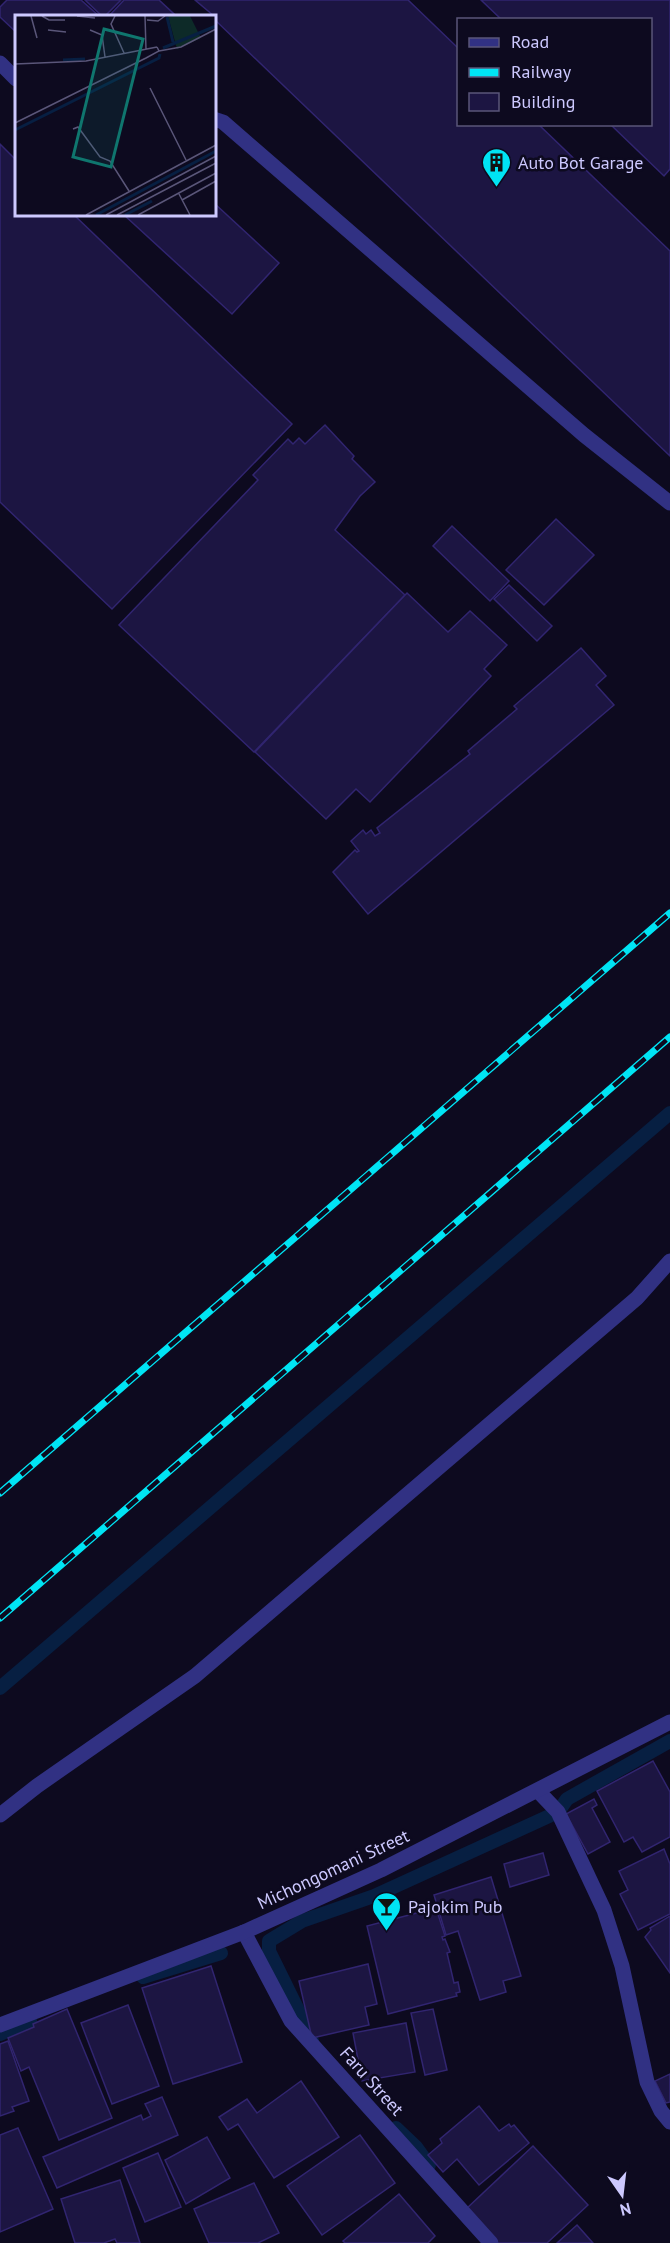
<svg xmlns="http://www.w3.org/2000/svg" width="670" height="2243" font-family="'PT Sans',sans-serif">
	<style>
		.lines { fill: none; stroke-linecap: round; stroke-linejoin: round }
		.stream { stroke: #071f42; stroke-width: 14 }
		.building { fill: #1c1542; stroke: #312570; stroke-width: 1.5 }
		.minor { stroke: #313183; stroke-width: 15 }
		.rail-casing { stroke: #00e4f4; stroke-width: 7 }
		.rail { stroke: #0d0a1f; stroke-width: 4.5; stroke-dasharray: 14; stroke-linecap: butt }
		.labels { text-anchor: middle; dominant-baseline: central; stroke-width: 5; stroke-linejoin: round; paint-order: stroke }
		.poi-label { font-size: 18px; fill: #cdc9ff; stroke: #0d0a1f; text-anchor: start }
		.street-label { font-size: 18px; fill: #cdc9ff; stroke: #0d0a1f }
		.inset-river { fill: none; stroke: #071f42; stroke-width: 3 }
		.inset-road { fill: none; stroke: #5a5679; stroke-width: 1.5 }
		.view { fill: #0f766e; fill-opacity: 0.15; stroke: #0f766e; stroke-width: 3 }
		.inset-edge { fill: none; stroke: #cdc9ff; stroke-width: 3 }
	</style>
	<rect width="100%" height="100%" fill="#0d0a1f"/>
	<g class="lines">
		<g class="stream">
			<polyline points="0,1688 670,1113"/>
			<polyline points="143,1977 221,1953"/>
			<polyline points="0,2034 30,2021"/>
			<polyline points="312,2041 308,2038 299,2012 269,1951 269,1941 302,1921 374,1896 558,1812 567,1799 670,1741"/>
			<polyline points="396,2128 416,2147 429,2165"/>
		</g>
	</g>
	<g class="building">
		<polygon points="7,0 81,0 99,16 16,16 16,32 0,17 0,7"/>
		<polygon points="85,0 121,0 105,16 102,16"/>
		<polygon points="124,0 159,0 174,14 171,16 109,16"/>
		<polygon points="195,0 408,0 458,48 458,124 538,124 670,251 670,456 214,19 214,16"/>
		<polygon points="481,0 670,0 670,169 664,176 610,124 650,124 650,20 502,20"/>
		<polygon points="0,144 16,160 16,214 73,214 292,424 112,609 0,502"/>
		<polygon points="214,203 279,263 232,314 123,214 214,214"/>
		<polygon points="325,425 354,456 352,459 375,482 360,496 335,530 405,595 254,752 119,625 258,480 253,475 288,439 293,444 299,438 305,444"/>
		<polygon points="556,519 594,555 544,605 506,570"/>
		<polygon points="452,526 509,581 490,601 433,546"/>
		<polygon points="509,585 552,626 537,641 494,599"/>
		<polygon points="407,593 448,632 470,611 507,645 484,669 491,676 370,802 356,789 326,819 255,752"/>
		<polygon points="581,648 606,676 596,685 614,705 368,914 333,872 355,850 357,852 359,851 351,841 363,830 366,834 371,830 375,836 380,833 377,828 470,754 468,751 517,709 514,706"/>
		<polygon points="653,1761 670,1792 670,1837 642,1852 633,1837 624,1842 597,1791"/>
		<polygon points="594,1799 597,1805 592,1808 610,1842 588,1854 566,1814"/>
		<polygon points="664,1849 670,1864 670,1914 638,1930 620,1894 628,1890 619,1871"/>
		<polygon points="543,1853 549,1875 510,1887 504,1864"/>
		<polygon points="491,1877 521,1976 503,1981 506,1992 480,2000 458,1931 446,1935 434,1895"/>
		<polygon points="436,1908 445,1936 442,1937 443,1940 445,1939 450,1952 447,1953 454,1983 458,1982 460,1992 456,1993 457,1996 388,2014 367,1926"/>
		<polygon points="670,1916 670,1973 645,1937 651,1930 650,1928"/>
		<polygon points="368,1964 377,2004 365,2007 369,2025 312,2038 299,1981"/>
		<polygon points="211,1966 242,2062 173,2084 142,1988"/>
		<polygon points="128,2005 159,2086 112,2104 81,2023"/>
		<polygon points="67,2009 112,2118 59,2140 29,2067 21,2071 8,2038 34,2027 33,2024"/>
		<polygon points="433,2009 447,2070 425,2075 411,2013"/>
		<polygon points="406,2023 415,2072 362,2081 353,2033"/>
		<polygon points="8,2041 29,2101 12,2107 14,2111 0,2116 0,2044"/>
		<polygon points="670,2074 670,2102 666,2103 655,2081"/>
		<polygon points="301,2081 339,2137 274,2178 238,2124 228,2130 219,2117 247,2099 257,2113"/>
		<polygon points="162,2097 178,2135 57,2188 43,2157 141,2115 143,2120 151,2116 145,2104"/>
		<polygon points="479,2106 499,2131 509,2124 511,2127 514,2125 529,2143 479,2185 457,2159 443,2172 428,2155 442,2143 440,2139"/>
		<polygon points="18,2128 53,2209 0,2232 0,2135"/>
		<polygon points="360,2135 395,2183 322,2235 287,2186"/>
		<polygon points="207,2137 230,2178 186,2204 165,2160"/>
		<polygon points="533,2146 588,2205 547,2243 496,2243 465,2210"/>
		<polygon points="158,2153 181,2207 145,2222 123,2168"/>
		<polygon points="120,2180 140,2243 117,2243 115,2239 104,2243 75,2243 61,2199"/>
		<polygon points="254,2183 279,2233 258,2243 209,2243 194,2209"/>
		<polygon points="399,2194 435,2236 428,2243 345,2243 343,2241"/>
		<polygon points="577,2225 593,2243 557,2243"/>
	</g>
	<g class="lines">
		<g class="minor">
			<polyline points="0,63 16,79"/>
			<polyline points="214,119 223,122 584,435 670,503"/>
			<polyline points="538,1791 558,1812 604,1910 622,1966 647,2082 661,2111 670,2122"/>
			<polyline points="0,1815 37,1786 195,1676 637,1298 670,1261"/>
			<polyline points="244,1932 291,2021 491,2243"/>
			<polyline points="0,2025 244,1932 381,1870 670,1722"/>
		</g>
		<defs>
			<g id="rail">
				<polyline points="0,1493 670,913"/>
				<polyline points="0,1618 670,1037"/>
			</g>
		</defs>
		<use href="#rail" class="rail-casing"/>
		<use href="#rail" class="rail"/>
	</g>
	<defs>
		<symbol id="building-pin" viewBox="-11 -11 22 30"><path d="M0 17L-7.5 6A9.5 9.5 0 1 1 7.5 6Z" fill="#00e4f4" stroke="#0d0a1f"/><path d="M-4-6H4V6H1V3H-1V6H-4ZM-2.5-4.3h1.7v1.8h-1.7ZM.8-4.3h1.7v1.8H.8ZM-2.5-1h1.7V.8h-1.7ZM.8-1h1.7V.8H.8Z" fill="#111"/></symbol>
		<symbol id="bar-pin" viewBox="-11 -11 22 30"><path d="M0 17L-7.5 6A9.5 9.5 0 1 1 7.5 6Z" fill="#00e4f4" stroke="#0d0a1f"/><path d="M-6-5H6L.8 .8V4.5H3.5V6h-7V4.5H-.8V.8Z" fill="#111"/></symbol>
	</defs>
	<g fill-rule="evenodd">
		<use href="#building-pin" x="480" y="146" width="33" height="45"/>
		<use href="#bar-pin" x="370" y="1890" width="33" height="45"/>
	</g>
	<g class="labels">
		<g class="poi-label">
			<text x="518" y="162">Auto Bot Garage</text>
			<text x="408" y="1906">Pajokim Pub</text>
		</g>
		<g class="street-label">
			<text transform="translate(333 1869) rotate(-25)">Michongomani Street</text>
			<text transform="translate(372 2081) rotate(48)">Faru Street</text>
		</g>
	</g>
	<g transform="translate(15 15)">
		<rect width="201" height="201" fill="#0d0a1f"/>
		<path d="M153,1H175L186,23L162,34Z" fill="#0d2a28"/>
		<path class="inset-river" d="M152,2L158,27M148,33L201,11M48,45L70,44M0,115L144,43L145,39M81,200L201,136M110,200L137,186"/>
		<path class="inset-road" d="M16,1L22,23M27,1L34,5H50M62,1L80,3M100,1L96,9L109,38M130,1L131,35M132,5L143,6L150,1M33,15L51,17M75,15L87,20L90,42M144,36L166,32L201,14M0,49L71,46L142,32M135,73L171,145M0,108L131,43L144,36L142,32M58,114L63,112L85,142L95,146L114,176M164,179L175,200M167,185L201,166M71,200L201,130M91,200L201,141M102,200L201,148M123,200L201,158"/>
		<path class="view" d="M89,14L128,24L96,152L58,142Z"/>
		<rect width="201" height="201" class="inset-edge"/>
	</g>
	<rect x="457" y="18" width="195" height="108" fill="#0d0a1f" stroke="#5a5679" stroke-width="1.5"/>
	<rect x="469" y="38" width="30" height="9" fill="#313183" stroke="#5a5679" stroke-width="1.5"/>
	<text x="511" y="48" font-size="18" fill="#cdc9ff">Road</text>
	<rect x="469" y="68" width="30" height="9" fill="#00e4f4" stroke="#5a5679" stroke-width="1.5"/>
	<text x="511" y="78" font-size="18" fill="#cdc9ff">Railway</text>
	<rect x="469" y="93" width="30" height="18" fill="#1c1542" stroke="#5a5679" stroke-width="1.5"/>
	<text x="511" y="108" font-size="18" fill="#cdc9ff">Building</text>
	<g transform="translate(622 2195) rotate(166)" stroke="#0d0a1f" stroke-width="4.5" paint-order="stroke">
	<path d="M0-4.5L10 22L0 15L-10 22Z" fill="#cdc9ff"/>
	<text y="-9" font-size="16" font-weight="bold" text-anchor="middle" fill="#cdc9ff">N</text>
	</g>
</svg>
